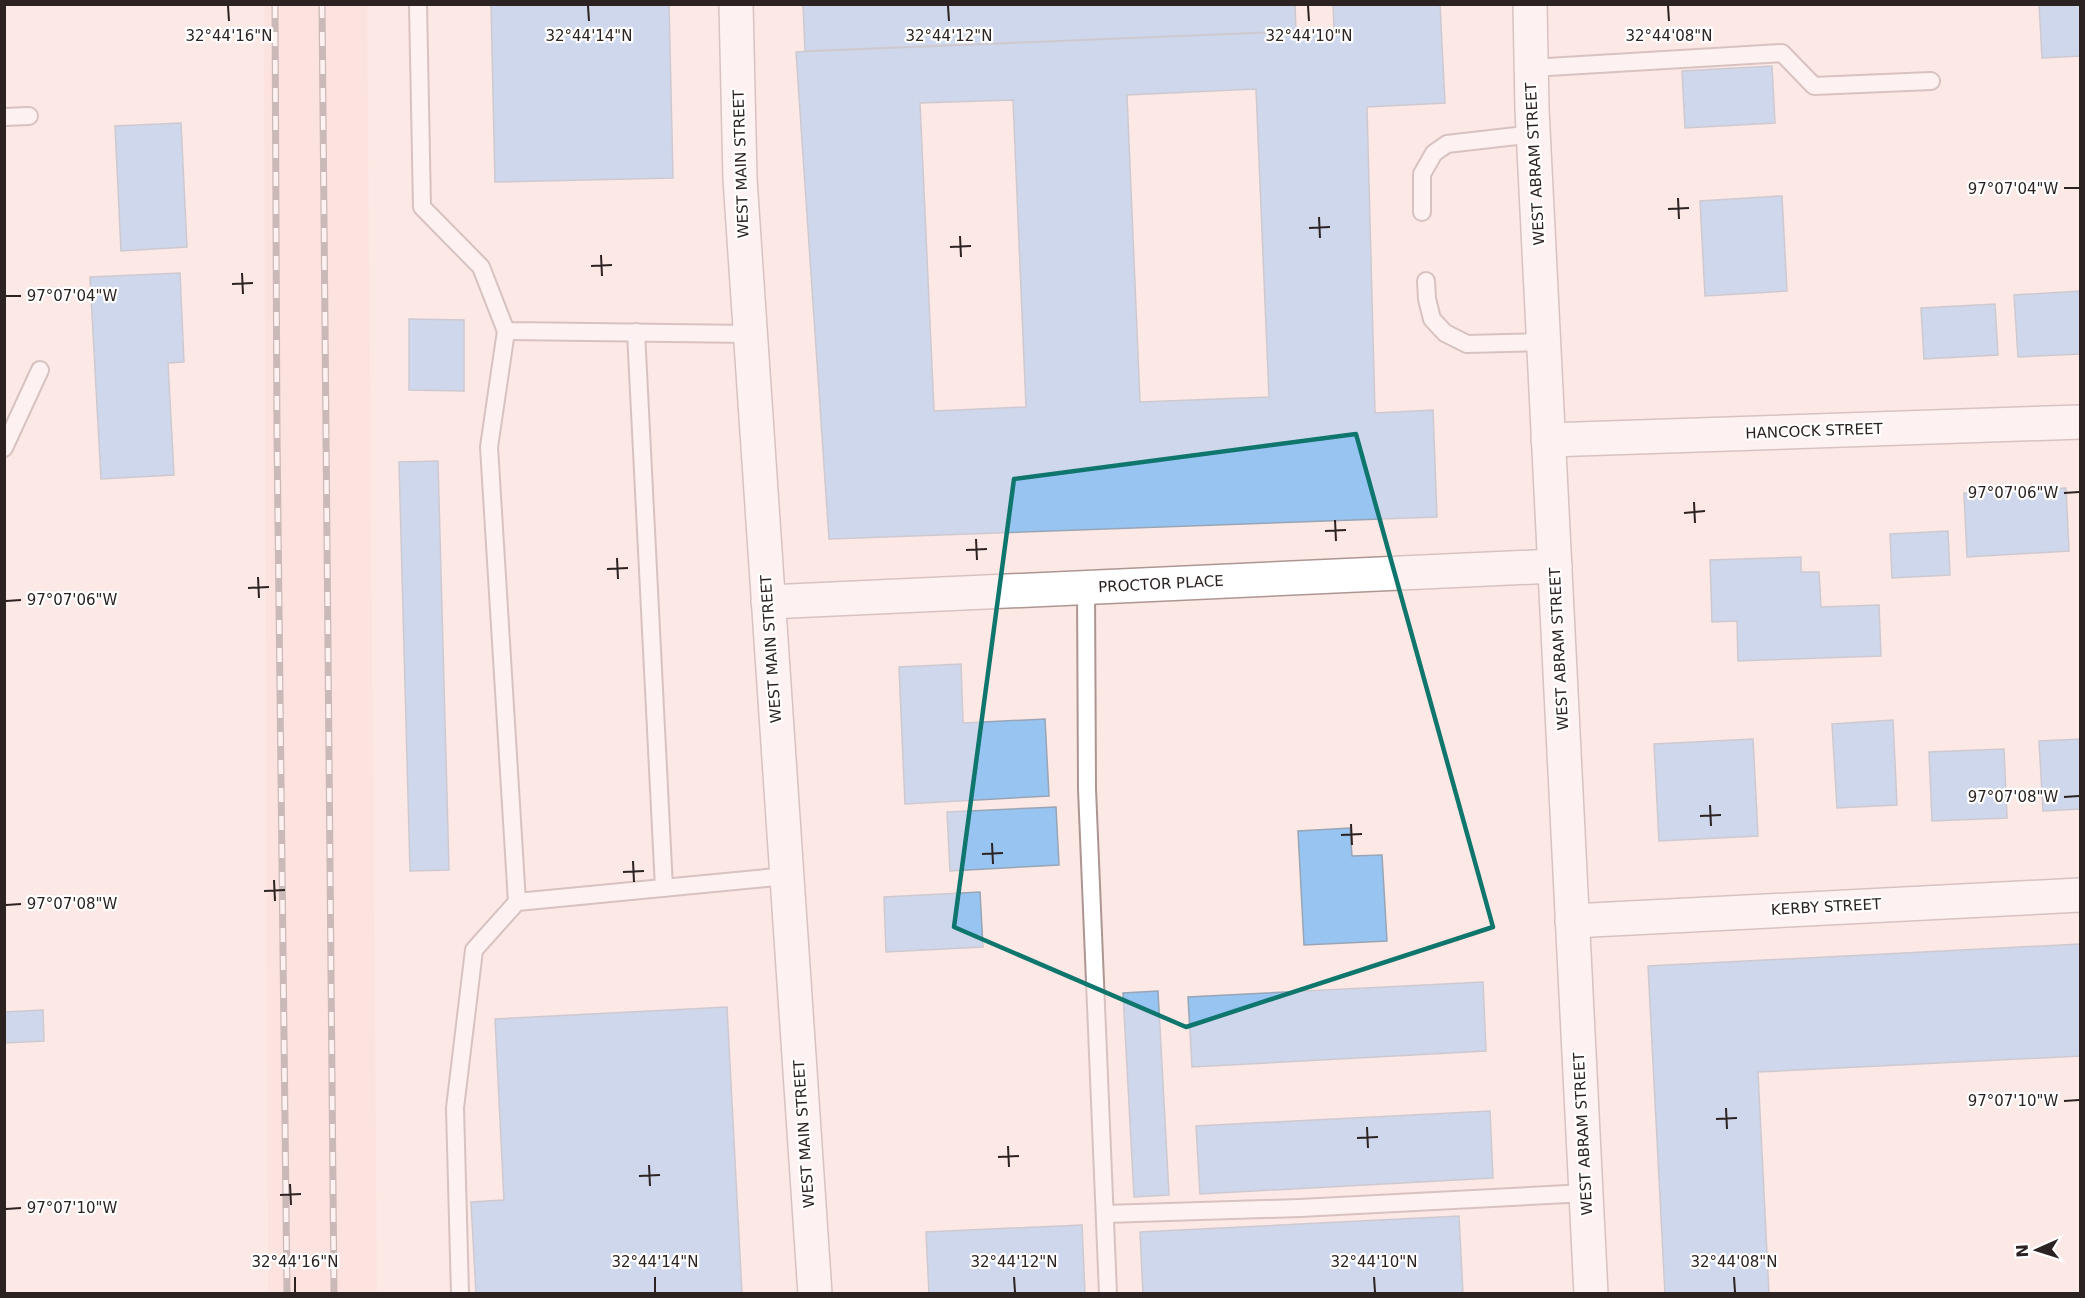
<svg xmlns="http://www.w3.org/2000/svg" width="2085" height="1298" font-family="'DejaVu Sans',sans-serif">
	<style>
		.built { fill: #feddd8 }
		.building { fill: #98c4f2; stroke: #97a5b5; stroke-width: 1.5; fill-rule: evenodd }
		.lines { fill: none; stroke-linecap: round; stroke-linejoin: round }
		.lane-casing { stroke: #ad9692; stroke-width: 20 }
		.street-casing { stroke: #ad9692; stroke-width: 36 }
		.secondary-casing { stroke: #ad9692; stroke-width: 36 }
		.lane { stroke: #fff; stroke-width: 16 }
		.street { stroke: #fff; stroke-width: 33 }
		.secondary { stroke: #fff; stroke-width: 33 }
		.rail-casing { stroke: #8f817f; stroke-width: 7 }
		.rail { stroke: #fff; stroke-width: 4.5; stroke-dasharray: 14; stroke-linecap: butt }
		.marked { fill: none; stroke: #0f766e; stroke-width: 4.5; stroke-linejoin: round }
		.ticks { fill: none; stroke: #2b2221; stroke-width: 2 }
		.labels { text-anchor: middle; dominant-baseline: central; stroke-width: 4.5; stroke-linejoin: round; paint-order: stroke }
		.street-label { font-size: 15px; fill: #2b2221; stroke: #fff }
		.ticks-label { font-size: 15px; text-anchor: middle; fill: #2b2221; stroke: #fff; stroke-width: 4.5; stroke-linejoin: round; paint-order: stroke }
	</style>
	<rect width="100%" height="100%" fill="#fce8e5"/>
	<polygon class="built" points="264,5 367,5 377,1293 268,1293"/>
	<g class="building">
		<polygon points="491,4 669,4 673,178 495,182"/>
		<polygon points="803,4 1295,4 1296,31 805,51"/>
		<path d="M1333,4H1440L1445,103L1367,107L1375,413L1433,410L1437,517L829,539L796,52L1334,30ZM1256,89L1269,397L1140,402L1127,95ZM1013,100L1026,407L934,411L920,103Z"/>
		<polygon points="2039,4 2080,4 2080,56 2042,58"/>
		<polygon points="1772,66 1775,123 1685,128 1682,71"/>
		<polygon points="181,123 187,247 121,251 115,126"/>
		<polygon points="1782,196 1787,291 1705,296 1700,201"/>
		<polygon points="180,273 184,362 168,363 174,475 101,479 90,277"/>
		<polygon points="2080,291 2080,354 2018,357 2014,295"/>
		<polygon points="1995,304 1998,355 1924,359 1921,308"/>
		<polygon points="409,319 464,320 464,391 409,390"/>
		<polygon points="438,461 449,870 410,871 399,462"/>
		<polygon points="2066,488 2069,551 1967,557 1964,493"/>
		<polygon points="1948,531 1950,575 1892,578 1890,534"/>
		<polygon points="1801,557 1801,572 1819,572 1821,607 1879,605 1881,656 1738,661 1737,621 1712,622 1710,560"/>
		<polygon points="961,664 963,723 1045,719 1049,796 905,804 899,667"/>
		<polygon points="1893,720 1897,805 1837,808 1832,724"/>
		<polygon points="1753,739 1758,836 1659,841 1654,744"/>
		<polygon points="2080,739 2080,809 2043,811 2039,741"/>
		<polygon points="2004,749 2007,818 1932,821 1929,752"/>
		<polygon points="1056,807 1059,865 950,871 947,812"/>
		<polygon points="1350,828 1352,856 1382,855 1387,941 1304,945 1298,831"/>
		<polygon points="980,892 983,947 886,952 884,897"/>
		<polygon points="2080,944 2080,1056 1758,1072 1769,1294 1665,1294 1648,966"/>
		<polygon points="1483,982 1486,1051 1192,1067 1188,997"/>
		<polygon points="1158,991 1169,1195 1134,1197 1123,993"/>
		<polygon points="727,1007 742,1294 476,1294 471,1202 504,1200 495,1019"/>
		<polygon points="43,1010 44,1041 4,1043 4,1012"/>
		<polygon points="1490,1111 1493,1178 1200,1194 1196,1126"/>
		<polygon points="1459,1216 1463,1294 1143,1294 1140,1232"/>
		<polygon points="1082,1225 1085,1294 929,1294 926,1232"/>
	</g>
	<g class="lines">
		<defs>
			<g id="lane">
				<polyline points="418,4 422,207 481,267 506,331 750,334"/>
				<polyline points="1531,68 1782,53 1814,86 1931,81"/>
				<polyline points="4,117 29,116"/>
				<polyline points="1422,212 1422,174 1434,153 1447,144 1534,134"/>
				<polyline points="1426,281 1427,299 1432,319 1445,333 1467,344 1544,342"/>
				<polyline points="506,331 489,447 517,902 787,876"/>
				<polyline points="636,332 664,888"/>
				<polyline points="4,448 40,370"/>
				<polyline points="1086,588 1087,789 1108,1294"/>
				<polyline points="1105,1214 1300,1208 1586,1193"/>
				<polyline points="460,1294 455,1108 474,950 517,902"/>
			</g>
			<g id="street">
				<polyline points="736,4 740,179 815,1294"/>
				<polyline points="1548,440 2080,422"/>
				<polyline points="768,602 1555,566"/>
				<polyline points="1572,921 2080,895"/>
			</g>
			<polyline id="secondary" points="1530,4 1532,109 1591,1294"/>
		</defs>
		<use href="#lane" class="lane-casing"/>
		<use href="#street" class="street-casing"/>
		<use href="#secondary" class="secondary-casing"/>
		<use href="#lane" class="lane"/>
		<use href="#street" class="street"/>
		<use href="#secondary" class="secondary"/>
		<defs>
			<g id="rail">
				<polyline points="275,4 277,435 287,1294"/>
				<polyline points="322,4 334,1294"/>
			</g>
		</defs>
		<use href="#rail" class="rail-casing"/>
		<use href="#rail" class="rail"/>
	</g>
	<path d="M0 0H2085V1298H0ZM1356,434L1493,927L1186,1027L954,927L1014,479Z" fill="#fce8e5" fill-opacity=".55" fill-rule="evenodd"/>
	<path class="marked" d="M1356,434L1493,927L1186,1027L954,927L1014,479Z"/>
	<path class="ticks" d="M228,6L229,21M588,6L589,21M948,6L949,21M1308,6L1309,21M1668,6L1669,21M2064,188H2079M1678,198L1679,219M1668,209L1689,208M1319,217L1320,238M1309,228L1330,227M960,236L961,257M950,247L971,246M601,255L602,276M591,266L612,265M242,273L243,294M232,284L253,283M6,296H21M2064,493L2079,492M1694,502L1695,523M1684,513L1705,511M1335,520L1336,541M1325,531L1346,530M976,539L977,560M966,550L987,549M617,558L618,579M607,569L628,568M258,577L259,598M248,588L269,587M6,601L21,600M2064,797L2079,796M1710,805L1711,826M1700,816L1721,815M1351,824L1352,845M1341,835L1362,834M992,843L993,864M982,854L1003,853M633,861L634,882M623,872L644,871M274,880L275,901M264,891L285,890M6,905L21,904M2064,1101L2079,1100M1726,1108L1727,1129M1716,1119L1737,1118M1367,1127L1368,1148M1357,1138L1378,1137M1008,1146L1009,1167M998,1157L1019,1156M649,1165L650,1186M639,1176L660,1175M290,1184L291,1205M280,1195L301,1194M6,1209L21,1208M295,1277V1292M655,1277V1292M1014,1277L1015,1292M1374,1277L1375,1292M1734,1277L1735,1292"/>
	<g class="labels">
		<g class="street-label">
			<text transform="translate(741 164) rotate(-92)">WEST MAIN STREET</text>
			<text transform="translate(1535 164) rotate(-93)">WEST ABRAM STREET</text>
			<text transform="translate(1814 431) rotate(-2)">HANCOCK STREET</text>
			<text transform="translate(1161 584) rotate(-3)">PROCTOR PLACE</text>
			<text transform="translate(771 649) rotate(-94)">WEST MAIN STREET</text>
			<text transform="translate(1559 649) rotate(-93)">WEST ABRAM STREET</text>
			<text transform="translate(1826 907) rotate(-3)">KERBY STREET</text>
			<text transform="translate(804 1134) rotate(-94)">WEST MAIN STREET</text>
			<text transform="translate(1583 1134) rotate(-93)">WEST ABRAM STREET</text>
		</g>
	</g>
	<g class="ticks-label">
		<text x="229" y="41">32°44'16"N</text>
		<text x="589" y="41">32°44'14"N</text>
		<text x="949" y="41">32°44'12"N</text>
		<text x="1309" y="41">32°44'10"N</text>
		<text x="1669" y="41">32°44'08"N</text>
		<text x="2013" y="194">97°07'04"W</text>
		<text x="72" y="301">97°07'04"W</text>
		<text x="2013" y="498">97°07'06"W</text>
		<text x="72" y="605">97°07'06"W</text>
		<text x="2013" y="802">97°07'08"W</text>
		<text x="72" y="909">97°07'08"W</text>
		<text x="2013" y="1106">97°07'10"W</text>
		<text x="72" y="1213">97°07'10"W</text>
		<text x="295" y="1267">32°44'16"N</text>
		<text x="655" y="1267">32°44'14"N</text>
		<text x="1014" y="1267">32°44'12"N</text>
		<text x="1374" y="1267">32°44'10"N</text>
		<text x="1734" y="1267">32°44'08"N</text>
	</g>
	<rect width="2085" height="1298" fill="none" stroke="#2b2221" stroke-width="12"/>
	<g transform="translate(2037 1250) rotate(267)" stroke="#ffffff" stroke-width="4.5" paint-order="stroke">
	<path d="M0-4.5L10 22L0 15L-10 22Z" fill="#2b2221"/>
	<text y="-9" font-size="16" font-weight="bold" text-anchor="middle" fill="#2b2221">N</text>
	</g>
</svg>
